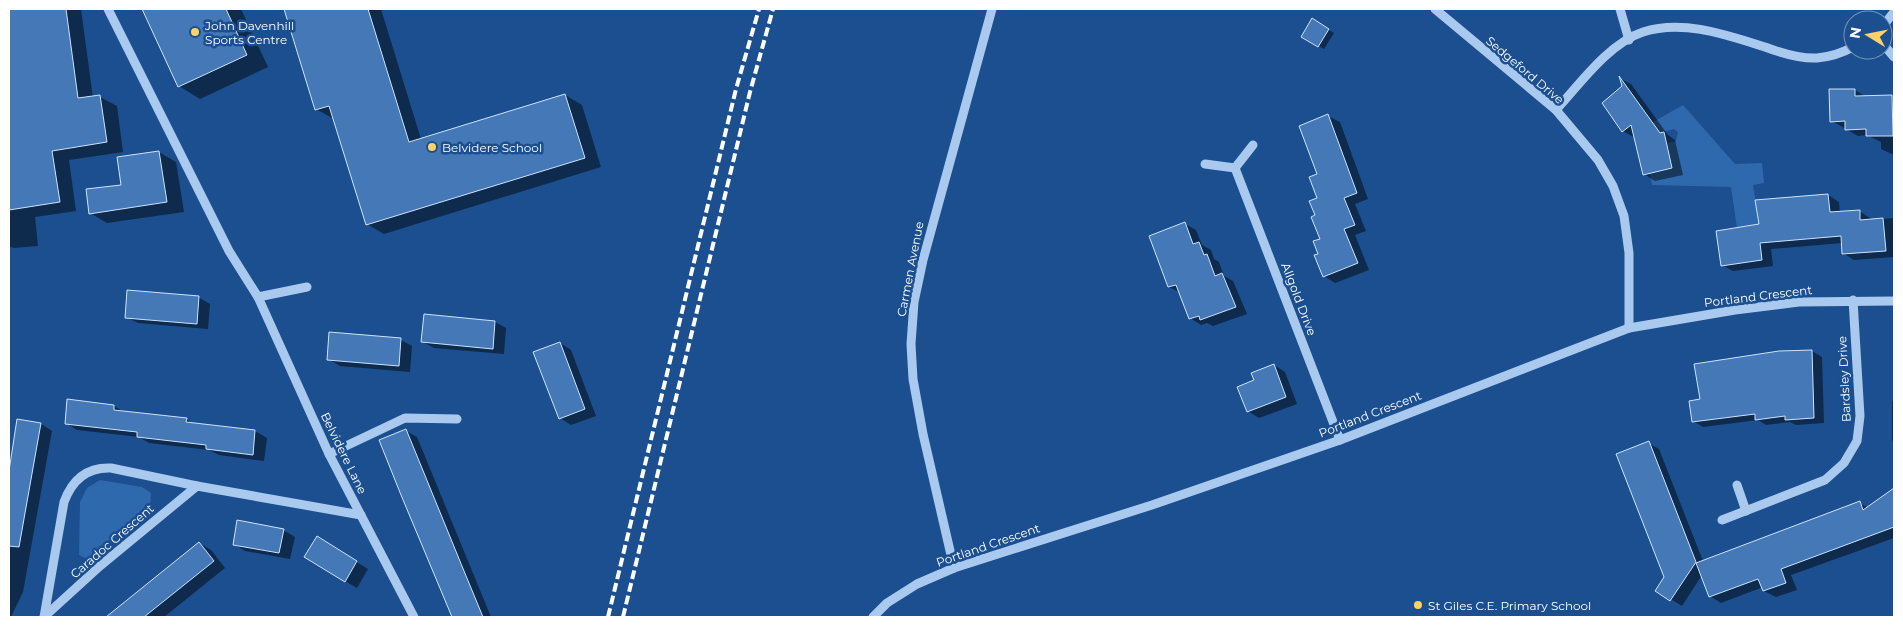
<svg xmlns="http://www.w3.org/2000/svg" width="1903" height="626" font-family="Montserrat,sans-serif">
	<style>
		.green { fill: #2e69ad }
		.shadow { fill: #0007 }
		.building { fill: #4478b7; stroke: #cfe3fa }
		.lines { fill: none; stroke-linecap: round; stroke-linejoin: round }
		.minor { stroke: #a9c9ee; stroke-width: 9 }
		.rail { stroke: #fff; stroke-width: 4; stroke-dasharray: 9 4; stroke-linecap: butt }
		.poi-dot { fill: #ffd166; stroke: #1b4f8f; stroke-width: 2 }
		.labels { text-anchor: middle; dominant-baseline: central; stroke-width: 5; stroke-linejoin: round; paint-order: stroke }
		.poi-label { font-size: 12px; fill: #fff; stroke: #1b4f8f; text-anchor: start }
		.street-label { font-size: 12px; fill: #fff; stroke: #1b4f8f }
	</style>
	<rect width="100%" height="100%" fill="#1b4f8f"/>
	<g class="green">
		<polygon points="1683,105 1735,164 1762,163 1764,183 1753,185 1759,224 1737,228 1731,187 1652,185 1650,174 1672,168 1667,143 1676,141 1678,132 1674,129 1643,137 1641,129"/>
		<polygon points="100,480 142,487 151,493 150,510 89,560 79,555 80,502 87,488"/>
	</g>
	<g class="shadow">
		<polygon points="9,9 81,9 93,98 100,97 117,106 123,152 69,160 76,211 35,217 38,246 13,248 9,246"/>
		<polygon points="144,9 241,9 268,67 200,99 179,86"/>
		<polygon points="285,9 381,9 421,139 565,95 582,105 601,167 384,234 367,224 334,119 316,109"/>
		<polygon points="1312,20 1334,33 1324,49 1302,36"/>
		<polygon points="1621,79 1631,84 1668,135 1675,140 1683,175 1655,181 1644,174 1635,138 1623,131"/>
		<polygon points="1855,90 1866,97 1894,98 1894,155 1881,149 1881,142 1867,135 1858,136 1832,121"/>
		<polygon points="1328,116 1340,122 1368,199 1355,204 1366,231 1355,235 1369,270 1335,283 1324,276 1317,216 1319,174"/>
		<polygon points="159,152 176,162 184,212 107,223 90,213 123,186 119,158"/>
		<polygon points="1828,195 1839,202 1840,213 1859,211 1870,218 1871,220 1894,218 1894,257 1854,260 1843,253 1842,243 1771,249 1773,266 1733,271 1722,265 1760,225"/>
		<polygon points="1185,224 1196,230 1202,245 1211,250 1214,259 1219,262 1224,276 1233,281 1247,314 1213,326 1207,323 1201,325 1190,318 1181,293 1169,287"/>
		<polygon points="198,297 210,304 208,329 138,323 126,317"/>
		<polygon points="425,316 495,322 506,328 504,354 434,348 423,342"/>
		<polygon points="401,340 412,346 410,372 340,366 328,359"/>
		<polygon points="560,343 571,350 596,416 571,425 560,418"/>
		<polygon points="1894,349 1894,397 1893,350"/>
		<polygon points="1812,351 1822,357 1824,423 1796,425 1790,422 1766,425 1758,420 1703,427 1693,421 1701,400"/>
		<polygon points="1274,365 1285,372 1297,404 1259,418 1248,411 1255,381"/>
		<polygon points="1892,401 1894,401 1894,442 1892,440"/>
		<polygon points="114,406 124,412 186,419 195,425 255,431 267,438 264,461 219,455 209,450 149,443 139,437 77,430 66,423"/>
		<polygon points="18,421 41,424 52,431 23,592 11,617 9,617 9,476"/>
		<polygon points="406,431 417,437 491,617 454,617 380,441"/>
		<polygon points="1648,443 1659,449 1703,561 1860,503 1868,508 1891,491 1894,493 1894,538 1791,575 1797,590 1776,597 1764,591 1763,587 1721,603 1710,596 1702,575 1682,606 1656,590 1665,577"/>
		<polygon points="283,530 295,537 290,559 245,551 234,544"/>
		<polygon points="199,543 211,550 225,568 164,617 108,617"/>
		<polygon points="329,545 368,569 357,588 345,581"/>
	</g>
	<g class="building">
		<polygon points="9,9 66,9 78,98 100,95 107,142 52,151 60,202 9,210"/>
		<polygon points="142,9 226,9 247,55 178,87"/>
		<polygon points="284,9 368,9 409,142 565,94 585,158 366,225 329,106 315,110"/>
		<polygon points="1312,18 1329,29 1318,47 1301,37"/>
		<polygon points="1619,76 1660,133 1664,132 1672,168 1643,175 1631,125 1622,132 1602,103 1622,86"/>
		<polygon points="1829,89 1855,89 1855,96 1892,95 1893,136 1866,136 1866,129 1845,130 1845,121 1830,122"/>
		<polygon points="1328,114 1357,193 1344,198 1355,225 1344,229 1358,263 1323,277 1314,255 1318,254 1313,241 1320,239 1311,217 1315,215 1309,201 1317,198 1309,177 1317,174 1299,126"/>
		<polygon points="159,151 167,202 89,214 86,189 121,185 117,157"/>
		<polygon points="1828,194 1830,212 1860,210 1860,220 1883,218 1886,251 1842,254 1841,236 1760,243 1762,260 1721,266 1716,231 1759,224 1755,200"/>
		<polygon points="1185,222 1193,244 1199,242 1204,255 1207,254 1215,276 1222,273 1236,307 1200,320 1199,316 1189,319 1176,285 1168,287 1149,236"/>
		<polygon points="127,290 199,296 197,324 125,318"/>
		<polygon points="424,314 495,321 493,349 421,342"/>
		<polygon points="329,332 401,338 399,366 327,360"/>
		<polygon points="560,342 585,409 559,419 533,352"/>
		<polygon points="1812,350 1814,418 1785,420 1785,416 1755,420 1755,414 1692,422 1689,401 1700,399 1694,364 1779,351"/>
		<polygon points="1274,364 1286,397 1247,412 1237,387 1254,380 1251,373"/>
		<polygon points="67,399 114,405 114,410 187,418 186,422 255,430 253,455 206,449 206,445 137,437 137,432 65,424"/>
		<polygon points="17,419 41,423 19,547 9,546 9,471"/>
		<polygon points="406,429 464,571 483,617 452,617 401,495 379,440"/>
		<polygon points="1649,441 1696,562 1670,601 1655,591 1664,577 1616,454"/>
		<polygon points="1894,488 1894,527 1781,569 1786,583 1763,591 1758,579 1709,597 1696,563 1860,501 1863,510"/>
		<polygon points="237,520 284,529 279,553 233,545"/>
		<polygon points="317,536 357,561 345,582 304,557"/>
		<polygon points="199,542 214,561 144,617 106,617"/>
	</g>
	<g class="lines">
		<g class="minor">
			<polyline points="108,9 229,251 258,297 329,454 414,617"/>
			<polyline points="1435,9 1556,110 1598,160 1613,186 1624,216 1629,253 1629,328"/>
			<polyline points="1620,9 1629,40"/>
			<polyline points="1883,26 1894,12"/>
			<polyline points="1883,44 1894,57"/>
			<path d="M1556,110C1579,85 1609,43 1643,32C1683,19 1727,35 1765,47C1781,53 1799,59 1817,58C1829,57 1842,53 1853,47"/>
			<polyline points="1205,164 1235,168 1340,440"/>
			<polyline points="1235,168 1253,145"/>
			<polyline points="258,297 307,287"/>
			<polyline points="329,454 405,418 457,419"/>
			<polyline points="1737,485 1746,511"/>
			<polyline points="1722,520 1825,480 1844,463 1857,441 1860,416 1853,300"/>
			<polyline points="954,568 923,434 913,379 911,344 914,302 923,260 992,9"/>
			<polyline points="44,617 100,566 197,486 361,515"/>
			<path d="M44,617L64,502C72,480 87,467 111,468L197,486"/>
			<polyline points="873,617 887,603 917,584 954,568 1152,505 1340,440 1629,328 1735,310 1799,302 1894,301"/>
		</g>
		<g class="rail">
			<polyline points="608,617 736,89 759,9"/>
			<polyline points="623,617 750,92 773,9"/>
		</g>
	</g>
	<g class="poi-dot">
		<circle cx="195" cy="32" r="5"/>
		<circle cx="432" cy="147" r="5"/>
		<circle cx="1418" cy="605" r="5"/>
	</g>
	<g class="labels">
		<g class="poi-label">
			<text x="205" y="25">John Davenhill<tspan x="205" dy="14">Sports Centre</tspan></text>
			<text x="442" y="147">Belvidere School</text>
			<text x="1428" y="605">St Giles C.E. Primary School</text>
		</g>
		<g class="street-label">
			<text transform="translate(1525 70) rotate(40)">Sedgeford Drive</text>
			<text transform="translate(910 269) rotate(-79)">Carmen Avenue</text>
			<text transform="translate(1758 296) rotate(-7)">Portland Crescent</text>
			<text transform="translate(1299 299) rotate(69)">Allgold Drive</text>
			<text transform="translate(1844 379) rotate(-93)">Bardsley Drive</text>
			<text transform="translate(1370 414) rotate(-21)">Portland Crescent</text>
			<text transform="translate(344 453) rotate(64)">Belvidere Lane</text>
			<text transform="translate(112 541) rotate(-41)">Caradoc Crescent</text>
			<text transform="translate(988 545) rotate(-19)">Portland Crescent</text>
		</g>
	</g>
	<rect width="1903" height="626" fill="none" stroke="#ffffff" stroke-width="20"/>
	<g transform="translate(1868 35) rotate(280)"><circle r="24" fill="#1b4f8f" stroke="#7695bc"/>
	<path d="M0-4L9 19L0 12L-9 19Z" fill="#ffd166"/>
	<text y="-8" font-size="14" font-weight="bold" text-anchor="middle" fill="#ffffff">N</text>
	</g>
</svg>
